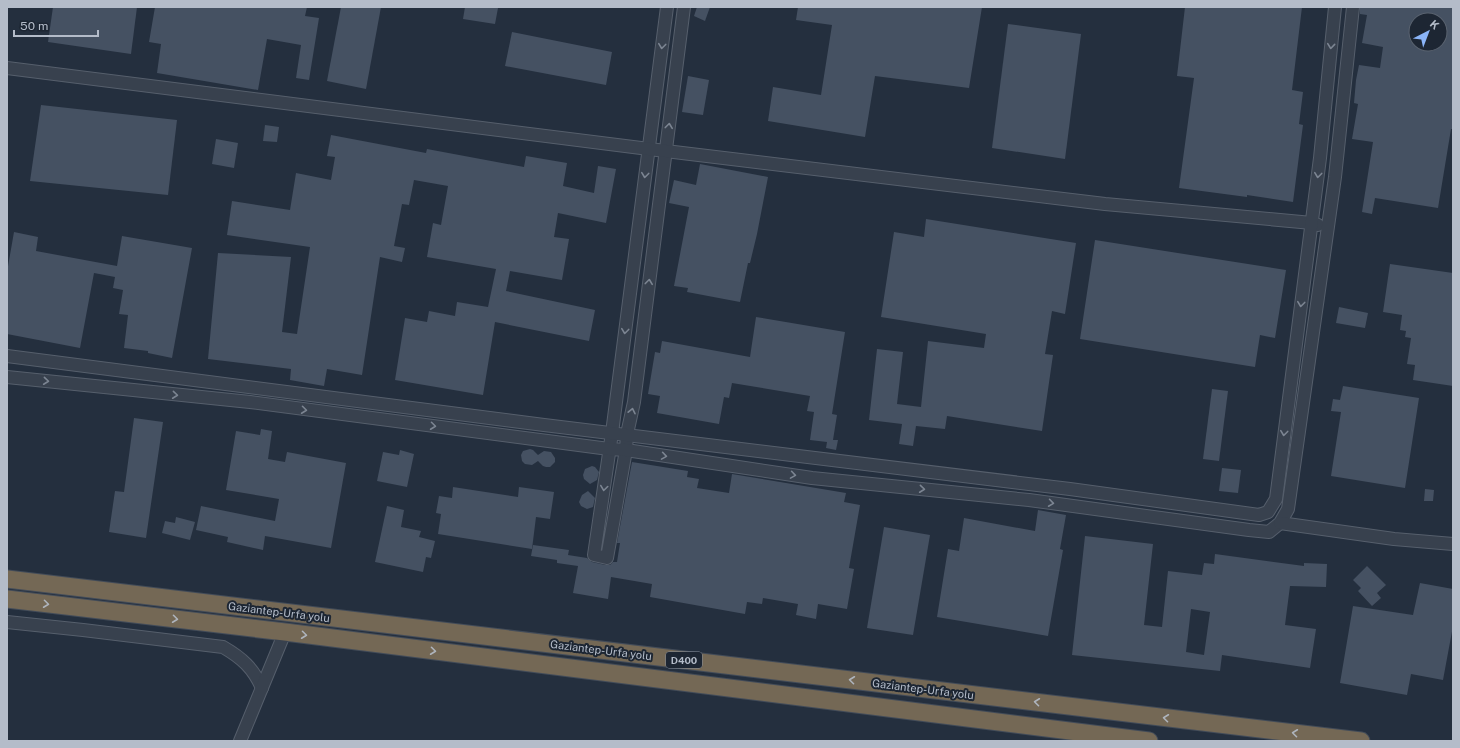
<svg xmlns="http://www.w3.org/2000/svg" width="1460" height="748" font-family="'Public Sans',sans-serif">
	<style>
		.building { fill: #455162; fill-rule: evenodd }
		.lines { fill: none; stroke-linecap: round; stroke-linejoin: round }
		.minor-casing { stroke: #565f6c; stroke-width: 14 }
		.highway-casing { stroke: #434c59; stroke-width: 19 }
		.minor { stroke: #38414e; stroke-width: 12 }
		.highway { stroke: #746855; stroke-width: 17 }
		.oneway { stroke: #7c8592 }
		.oneway2 { stroke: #aeb4bd }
		.labels { text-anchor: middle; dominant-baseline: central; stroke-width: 4; stroke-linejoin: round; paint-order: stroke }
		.shield { fill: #1d2633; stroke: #878f9c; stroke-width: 1 }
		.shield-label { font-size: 10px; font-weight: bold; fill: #b4bcc9 }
		.street-label { font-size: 11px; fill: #b4bcc9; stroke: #1d2633 }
	</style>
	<rect width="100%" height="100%" fill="#242f3e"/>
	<g class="building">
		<polygon points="53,7 137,7 131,54 48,42"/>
		<polygon points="155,7 307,7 305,16 319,18 309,80 296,78 301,45 267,39 258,90 157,73 161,44 149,42"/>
		<polygon points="341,7 381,7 366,89 327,81"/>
		<polygon points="465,7 498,8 495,24 463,19"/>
		<polygon points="697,7 710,7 705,21 694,16"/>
		<polygon points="798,7 982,7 969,88 875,76 865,137 768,121 773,87 821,95 832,25 796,20"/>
		<polygon points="1185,7 1302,7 1292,90 1303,92 1299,124 1303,125 1293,202 1247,195 1247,197 1179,188 1194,78 1177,76"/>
		<path d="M1360,7H1453V129H1451L1438,208L1375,198L1372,214L1362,212L1373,142L1352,139L1358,104L1354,103L1356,80L1359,65L1380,68L1383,47L1362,43L1367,15L1360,14ZM1416,20H1440V44H1416Z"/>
		<polygon points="1008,24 1081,34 1065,159 992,148"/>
		<polygon points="512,32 612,52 606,85 505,66"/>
		<polygon points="688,76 709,80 703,115 682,112"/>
		<polygon points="41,105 177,120 168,195 30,181"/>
		<polygon points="265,125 279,127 277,142 263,141"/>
		<polygon points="331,135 426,153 427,149 524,167 526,156 567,163 563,186 594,193 598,166 616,169 606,223 558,213 554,237 569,239 562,280 510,271 506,291 595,310 589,341 495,322 483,395 395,380 405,318 427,322 429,311 455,316 457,302 488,307 496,269 427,257 433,223 441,225 448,186 414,180 409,205 402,204 394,246 405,248 402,262 380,257 362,375 327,369 324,386 290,380 291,369 208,359 218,253 291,257 282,332 297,334 310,247 227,235 232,201 290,210 296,173 331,180 335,157 327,156"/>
		<polygon points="216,139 238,143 234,168 212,164"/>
		<polygon points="700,164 768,177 757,234 750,263 748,263 740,302 687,292 688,288 674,286 689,207 669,203 674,180 696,185"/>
		<polygon points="926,219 1076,243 1065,314 1052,311 1045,354 1053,355 1042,431 947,416 945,429 916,426 913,446 899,444 902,424 869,420 877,349 903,352 897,404 921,407 928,341 984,348 986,334 881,317 894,232 924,237"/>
		<polygon points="14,232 38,237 36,251 117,266 122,236 192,248 172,358 148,353 148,351 124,348 128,315 119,314 123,290 113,288 115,277 94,273 80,348 7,334 7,272"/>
		<polygon points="1095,240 1286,270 1275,338 1260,335 1255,367 1080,339"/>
		<polygon points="1390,264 1453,273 1453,386 1413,380 1415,365 1407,364 1411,338 1405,337 1406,331 1400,330 1402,315 1383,312"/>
		<polygon points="1339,307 1368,313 1365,328 1336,323"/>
		<polygon points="756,317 845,332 832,414 837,415 833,440 838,440 836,450 826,448 827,442 810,440 814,412 807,411 810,396 732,383 729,398 724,397 719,424 657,413 660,396 648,394 655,352 660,353 662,341 750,357"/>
		<polygon points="1343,386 1419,398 1405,488 1331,476 1341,412 1331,411 1333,399 1340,400"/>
		<polygon points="1212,389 1228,391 1219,461 1203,459"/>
		<polygon points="134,418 163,422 146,538 109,532 115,491 124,492"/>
		<polygon points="261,429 272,431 268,459 285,462 287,452 346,463 331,548 265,536 263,550 227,542 228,537 196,530 201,506 275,521 279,499 226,490 236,431 260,435"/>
		<polygon points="530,449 533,450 538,455 544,451 551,452 555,458 555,462 550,467 546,467 543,466 538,461 532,465 525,464 522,461 521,455 523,451"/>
		<polygon points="400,450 414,454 407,487 377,481 383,452 399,455"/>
		<polygon points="632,462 688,471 687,477 699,479 697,488 729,493 732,474 846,493 844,502 860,505 849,568 854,569 847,609 818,604 816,619 796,615 798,604 763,598 762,604 747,602 745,614 650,597 652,584 611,577 608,599 573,593 578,566 557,563 557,560 531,556 533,545 569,550 568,555 587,558 592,562 605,565 610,565 613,562 617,562 620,543 617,543"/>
		<polygon points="592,466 595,467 599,472 597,480 590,484 584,479 583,475 585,469"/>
		<polygon points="1222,468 1241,470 1238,493 1219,491"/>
		<polygon points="453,487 518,497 519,487 554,492 550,519 536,517 532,549 438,534 441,514 436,513 439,496 452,498"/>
		<polygon points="1425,489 1434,490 1433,501 1424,501"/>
		<polygon points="588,491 595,498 593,507 587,509 581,506 579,502 582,495"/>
		<polygon points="387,506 404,510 401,527 421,531 419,537 435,541 431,558 426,557 423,572 375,562"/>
		<polygon points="1038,510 1066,515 1060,549 1063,550 1048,636 937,617 948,549 959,551 964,518 1035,531"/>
		<polygon points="176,517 195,522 190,540 162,533 165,521 175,523"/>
		<polygon points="884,527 930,535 913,635 867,628"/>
		<path d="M1085,536L1153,544L1144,625L1162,627L1168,571L1202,575L1204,563L1214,564L1215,554L1304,566V563L1327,564L1326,587L1290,586L1285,625L1316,629L1310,668L1222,655L1220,671L1072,655ZM1191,609L1210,612L1204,655L1186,652Z"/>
		<polygon points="1367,566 1386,585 1377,593 1381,598 1372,606 1358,591 1361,588 1353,580"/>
		<polygon points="1420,583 1453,589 1453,626 1443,680 1411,674 1407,695 1340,683 1353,606 1413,615"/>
	</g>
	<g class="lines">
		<defs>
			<g id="minor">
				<polyline points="667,7 612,433 594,555 607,558 626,450 627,434 634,402 684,7"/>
				<polyline points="7,68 649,149 1105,204 1312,223 1318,225"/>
				<polyline points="7,356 544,425 1070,489 1259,515 1268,512 1276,499 1320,158 1335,7"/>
				<polyline points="7,377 250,402 609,449 626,450 812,478 1029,500 1249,530 1269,532 1280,523 1288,509 1335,177 1353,7"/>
				<polyline points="1280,523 1394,539 1453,544"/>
				<path d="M7,622L83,630L223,647C242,658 253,668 262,688"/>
				<polyline points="240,741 285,632"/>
			</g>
			<g id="highway">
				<polyline points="7,579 1361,741"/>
				<polyline points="7,599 285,632 1149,741"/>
			</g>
		</defs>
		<use href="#minor" class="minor-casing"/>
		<use href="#highway" class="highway-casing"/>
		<use href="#minor" class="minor"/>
		<use href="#highway" class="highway"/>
	</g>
	<defs><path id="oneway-chevron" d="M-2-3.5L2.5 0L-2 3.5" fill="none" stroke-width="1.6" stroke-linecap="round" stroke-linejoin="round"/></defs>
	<g class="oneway">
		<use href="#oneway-chevron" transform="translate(662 46) rotate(97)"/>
		<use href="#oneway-chevron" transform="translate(1331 46) rotate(96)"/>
		<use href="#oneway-chevron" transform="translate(669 126) rotate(-83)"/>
		<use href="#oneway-chevron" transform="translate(645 175) rotate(97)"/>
		<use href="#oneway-chevron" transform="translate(1318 175) rotate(97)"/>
		<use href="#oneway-chevron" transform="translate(649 282) rotate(-83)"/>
		<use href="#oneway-chevron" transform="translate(1301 304) rotate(97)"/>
		<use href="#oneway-chevron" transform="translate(625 331) rotate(97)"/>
		<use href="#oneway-chevron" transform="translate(46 381) rotate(6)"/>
		<use href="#oneway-chevron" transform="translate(175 395) rotate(6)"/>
		<use href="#oneway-chevron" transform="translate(304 410) rotate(7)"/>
		<use href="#oneway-chevron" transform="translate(632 411) rotate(-78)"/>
		<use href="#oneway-chevron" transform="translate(433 426) rotate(7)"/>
		<use href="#oneway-chevron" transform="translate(1284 433) rotate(97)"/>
		<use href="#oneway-chevron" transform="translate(664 456) rotate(9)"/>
		<use href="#oneway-chevron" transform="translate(793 475) rotate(9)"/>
		<use href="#oneway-chevron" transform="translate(604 488) rotate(98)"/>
		<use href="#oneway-chevron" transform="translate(922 489) rotate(6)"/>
		<use href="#oneway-chevron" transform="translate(1051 503) rotate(8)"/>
	</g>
	<g class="oneway2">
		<use href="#oneway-chevron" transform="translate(46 604) rotate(7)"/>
		<use href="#oneway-chevron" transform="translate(175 619) rotate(7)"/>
		<use href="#oneway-chevron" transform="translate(304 635) rotate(7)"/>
		<use href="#oneway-chevron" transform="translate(433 651) rotate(7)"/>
		<use href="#oneway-chevron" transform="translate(852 680) rotate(-173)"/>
		<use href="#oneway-chevron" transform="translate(1037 702) rotate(-173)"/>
		<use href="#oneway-chevron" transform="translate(1166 718) rotate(-173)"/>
		<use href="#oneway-chevron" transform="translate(1295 733) rotate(-173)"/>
	</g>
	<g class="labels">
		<rect class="shield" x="666" y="652" width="36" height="16" rx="3"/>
		<g class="shield-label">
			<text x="684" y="660">D400</text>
		</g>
		<g class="street-label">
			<text transform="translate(279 612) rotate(7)">Gaziantep-Urfa yolu</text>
			<text transform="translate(601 650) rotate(7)">Gaziantep-Urfa yolu</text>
			<text transform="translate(923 689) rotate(7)">Gaziantep-Urfa yolu</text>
		</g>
	</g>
	<rect width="1460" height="748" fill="none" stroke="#b4bcc9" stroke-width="16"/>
	<g transform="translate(1428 32) rotate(42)"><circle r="19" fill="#1d2633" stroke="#59626f"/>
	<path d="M0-3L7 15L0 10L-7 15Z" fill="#8ab4f8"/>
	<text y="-6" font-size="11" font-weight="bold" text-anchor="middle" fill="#b4bcc9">K</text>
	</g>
	<path d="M14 30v6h84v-6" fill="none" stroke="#b4bcc9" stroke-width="2"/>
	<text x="20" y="30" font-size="12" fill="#b4bcc9" stroke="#1d2633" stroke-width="3" paint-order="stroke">50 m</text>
</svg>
